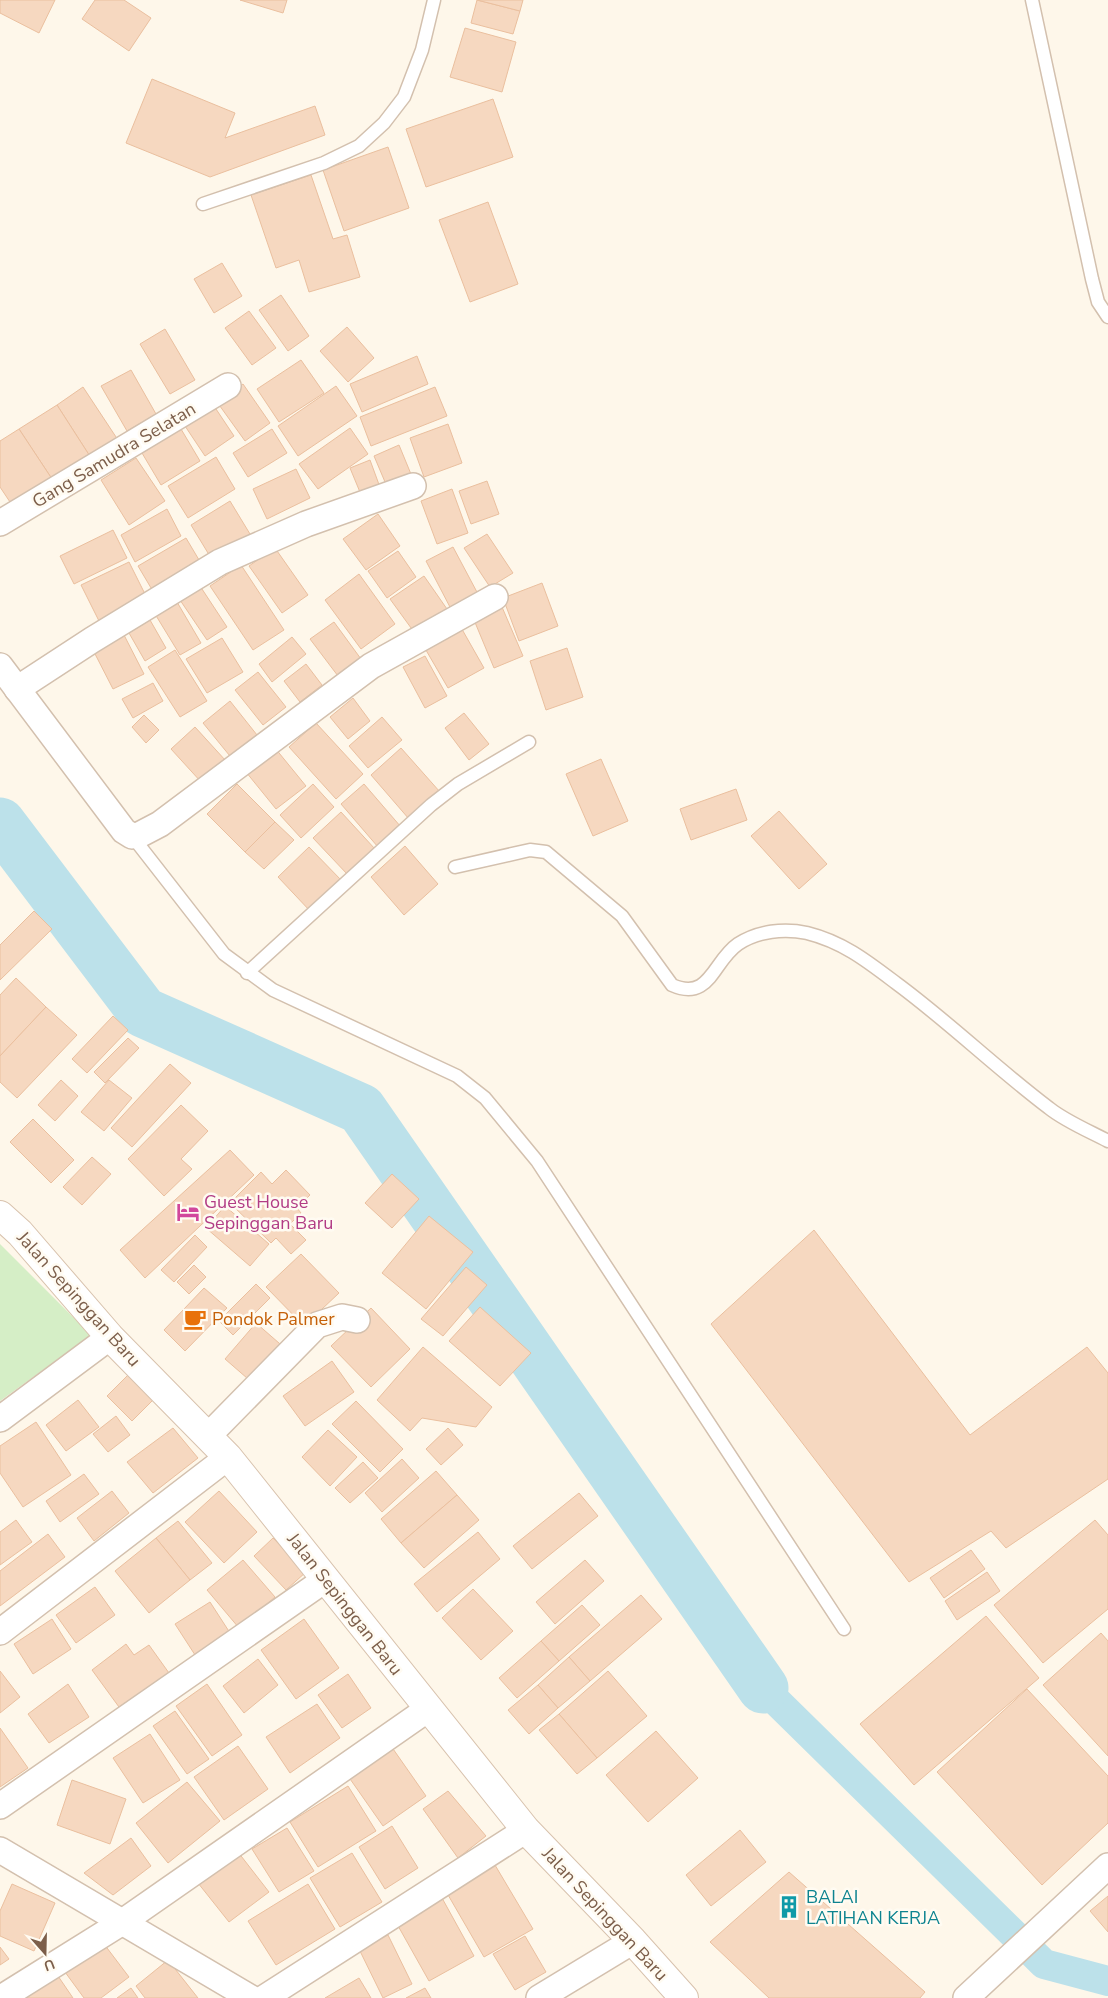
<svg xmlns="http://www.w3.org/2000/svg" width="1108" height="1998" font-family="'Nunito Sans',sans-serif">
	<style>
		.green { fill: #d5eec6 }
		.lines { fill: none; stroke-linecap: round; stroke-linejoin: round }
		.canal { stroke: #bce1ea; stroke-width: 30 }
		.river { stroke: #bce1ea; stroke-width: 51 }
		.building { fill: #f6d8c0; stroke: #eabf9e }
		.lane-casing { stroke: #d3c0ae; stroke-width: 15 }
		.street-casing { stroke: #d3c0ae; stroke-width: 28 }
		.secondary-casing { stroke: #d8c2ad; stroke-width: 30 }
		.lane { stroke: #fff; stroke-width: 12 }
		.street { stroke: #fff; stroke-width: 25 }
		.secondary { stroke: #fff; stroke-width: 28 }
		.labels { text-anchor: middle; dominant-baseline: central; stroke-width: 5; stroke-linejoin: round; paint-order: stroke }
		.street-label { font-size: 18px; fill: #7c5e4a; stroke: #fffbf2 }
		.hotel-label { font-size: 18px; fill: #b23c85; stroke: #fffbf2; text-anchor: start }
		.food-label { font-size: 18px; fill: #c56008; stroke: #fffbf2; text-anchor: start }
		.culture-label { font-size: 18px; fill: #0d838f; stroke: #fffbf2; text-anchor: start }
	</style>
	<rect width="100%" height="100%" fill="#fef7ea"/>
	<polygon class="green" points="0,1244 91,1335 0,1401"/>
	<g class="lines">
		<polyline class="canal" points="763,1688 1044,1964 1108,1981"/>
		<polyline class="river" points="0,823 143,1012 361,1109 763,1688"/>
	</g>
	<g class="building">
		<polygon points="0,0 55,0 39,33 0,13"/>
		<polygon points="95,0 124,0 151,18 129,51 82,19"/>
		<polygon points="240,0 287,0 283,13"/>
		<polygon points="477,0 520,11 513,34 471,23"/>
		<polygon points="477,0 523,0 520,11"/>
		<polygon points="465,28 516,42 502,92 450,77"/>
		<polygon points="152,79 235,113 225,138 315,106 325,135 210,177 126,143"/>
		<polygon points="493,99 513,157 426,187 406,129"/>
		<polygon points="388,147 409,208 344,231 323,170"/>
		<polygon points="311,175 333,239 347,235 360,277 309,292 299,260 276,268 251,195"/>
		<polygon points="488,202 518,284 470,302 439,220"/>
		<polygon points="222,263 242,296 214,313 194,279"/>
		<polygon points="281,295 309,336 288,351 259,310"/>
		<polygon points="249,311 276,348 252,365 225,328"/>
		<polygon points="347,327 374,358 348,382 320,351"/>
		<polygon points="165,329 195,380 170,394 140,344"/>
		<polygon points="417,356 428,384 362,412 350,384"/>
		<polygon points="301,360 324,393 279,422 257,389"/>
		<polygon points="131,370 156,414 127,431 101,386"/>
		<polygon points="243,384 270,423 245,441 217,402"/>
		<polygon points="336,386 357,416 298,456 278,426"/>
		<polygon points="83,387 120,443 93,461 57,405"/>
		<polygon points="435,387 447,416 371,446 360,417"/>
		<polygon points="212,403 234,436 205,456 183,423"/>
		<polygon points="57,405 93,461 56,485 19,429"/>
		<polygon points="448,424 462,463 424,477 410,438"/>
		<polygon points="350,428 368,454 318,489 299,464"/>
		<polygon points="19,429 56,485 16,511 0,487 0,441"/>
		<polygon points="181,429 200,461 161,485 142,453"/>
		<polygon points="272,429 287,453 248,477 233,453"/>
		<polygon points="399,445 413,479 388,489 374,456"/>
		<polygon points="216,457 235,489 188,518 168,486"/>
		<polygon points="136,458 165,501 129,525 101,480"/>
		<polygon points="370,460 381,490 362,497 350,468"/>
		<polygon points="296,469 310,498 267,519 253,489"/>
		<polygon points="487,481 499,514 471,524 459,491"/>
		<polygon points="452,489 468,533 437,544 421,501"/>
		<polygon points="230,501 250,534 211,558 191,525"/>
		<polygon points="167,509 181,536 135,562 121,535"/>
		<polygon points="378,514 400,546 366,570 343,539"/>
		<polygon points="113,530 127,558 74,584 60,556"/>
		<polygon points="487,534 513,573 490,587 464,548"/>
		<polygon points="186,538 205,570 157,598 138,566"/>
		<polygon points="453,547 478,594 451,609 426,561"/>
		<polygon points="275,548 308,595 282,613 249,566"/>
		<polygon points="398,551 416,577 387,598 368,571"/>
		<polygon points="129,562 150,604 102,627 81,585"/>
		<polygon points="241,565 284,630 253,650 210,586"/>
		<polygon points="359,574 395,624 361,649 325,600"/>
		<polygon points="424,576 447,609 414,632 390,599"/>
		<polygon points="542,583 558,626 519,641 503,598"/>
		<polygon points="200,586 227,627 207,640 180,600"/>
		<polygon points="177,602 201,643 180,655 155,614"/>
		<polygon points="502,607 523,656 494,668 474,620"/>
		<polygon points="150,620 166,648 145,661 129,633"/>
		<polygon points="334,622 361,659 338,676 310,639"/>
		<polygon points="459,624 484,668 448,688 423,645"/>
		<polygon points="124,635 144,674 113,689 93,650"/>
		<polygon points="292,637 306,654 272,682 259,664"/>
		<polygon points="222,638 243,672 207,693 186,659"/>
		<polygon points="567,648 583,697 546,710 530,661"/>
		<polygon points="175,650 207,701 180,717 148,667"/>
		<polygon points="425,656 447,696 425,708 403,667"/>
		<polygon points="306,664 322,685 300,702 284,681"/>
		<polygon points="258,672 286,707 263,725 235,690"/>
		<polygon points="153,683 163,701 133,718 122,699"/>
		<polygon points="353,698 370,721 348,739 330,717"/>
		<polygon points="230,701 261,740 234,761 203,723"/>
		<polygon points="464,713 489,744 469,760 445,728"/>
		<polygon points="144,715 159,730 146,743 132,727"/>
		<polygon points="382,717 402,740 368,768 349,746"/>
		<polygon points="316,723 363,774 336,799 289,747"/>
		<polygon points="195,727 226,761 202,783 171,749"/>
		<polygon points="275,748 306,786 276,809 246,772"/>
		<polygon points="401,748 440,792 409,819 371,775"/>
		<polygon points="601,759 628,821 593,836 566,774"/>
		<polygon points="237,784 275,822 245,852 207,814"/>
		<polygon points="313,784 334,807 301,838 280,815"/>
		<polygon points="364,784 401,827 378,847 341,804"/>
		<polygon points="736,789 747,820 691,840 680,809"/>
		<polygon points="779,811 827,864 799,889 751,836"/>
		<polygon points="341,812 375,849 348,875 313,838"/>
		<polygon points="275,822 294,840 264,869 245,852"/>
		<polygon points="405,846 438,884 404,915 371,877"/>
		<polygon points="309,847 342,881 311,912 278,877"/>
		<polygon points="34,911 52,929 0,980 0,945"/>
		<polygon points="16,978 46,1007 0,1056 0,995"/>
		<polygon points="46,1007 77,1035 17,1098 0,1082 0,1056"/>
		<polygon points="113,1016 128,1030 87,1073 72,1059"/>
		<polygon points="128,1038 139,1048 105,1083 94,1072"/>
		<polygon points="170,1064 191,1083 132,1147 111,1128"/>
		<polygon points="61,1080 78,1096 55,1121 38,1105"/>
		<polygon points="109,1080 132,1098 104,1131 81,1112"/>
		<polygon points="181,1105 208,1131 181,1159 192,1169 164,1196 128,1159"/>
		<polygon points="33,1119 74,1160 51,1183 10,1142"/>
		<polygon points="230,1150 254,1175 145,1278 120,1250"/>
		<polygon points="92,1157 111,1174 82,1205 63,1187"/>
		<polygon points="286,1170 310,1195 297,1208 301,1213 290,1224 306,1240 291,1254 276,1238 271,1243 230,1203 261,1172 272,1184"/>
		<polygon points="392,1174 419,1199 392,1228 365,1203"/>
		<polygon points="225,1206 269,1244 250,1266 206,1228"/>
		<polygon points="429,1216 473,1252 426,1309 382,1273"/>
		<polygon points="814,1230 970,1435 1087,1347 1108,1373 1108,1479 1006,1548 991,1531 909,1582 711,1324"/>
		<polygon points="195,1235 207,1247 174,1282 161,1270"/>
		<polygon points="301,1254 339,1293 304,1326 266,1287"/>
		<polygon points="194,1265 206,1277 189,1294 177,1282"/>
		<polygon points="466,1267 487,1285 443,1336 421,1319"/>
		<polygon points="256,1284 270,1298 233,1335 219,1321"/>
		<polygon points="204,1288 227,1308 185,1351 164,1330"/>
		<polygon points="480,1307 531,1353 500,1386 449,1341"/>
		<polygon points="371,1308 410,1349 371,1387 331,1346"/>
		<polygon points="256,1323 287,1350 255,1385 225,1359"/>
		<polygon points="423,1347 492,1407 476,1427 422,1418 410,1431 377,1400"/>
		<polygon points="332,1361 354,1392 305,1426 283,1396"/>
		<polygon points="128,1375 153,1400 132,1421 107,1396"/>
		<polygon points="78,1400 99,1427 66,1451 46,1425"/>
		<polygon points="356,1401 403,1449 380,1472 332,1424"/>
		<polygon points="116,1416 130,1435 108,1452 93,1434"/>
		<polygon points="36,1422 71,1475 23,1507 0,1473 0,1446"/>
		<polygon points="173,1428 198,1458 153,1493 127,1462"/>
		<polygon points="448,1428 463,1445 441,1465 426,1449"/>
		<polygon points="328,1430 357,1457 330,1486 302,1457"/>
		<polygon points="402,1459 419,1478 382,1512 365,1493"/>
		<polygon points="363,1462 378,1478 350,1503 335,1488"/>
		<polygon points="436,1471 457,1495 401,1543 381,1519"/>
		<polygon points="84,1474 99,1494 60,1522 46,1501"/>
		<polygon points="112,1491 129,1513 94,1541 77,1518"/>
		<polygon points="219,1491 257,1532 224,1563 185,1522"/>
		<polygon points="579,1493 598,1516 532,1569 513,1546"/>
		<polygon points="457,1495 479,1520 424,1568 401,1543"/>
		<polygon points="16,1520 32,1542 0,1565 0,1532"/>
		<polygon points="1095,1520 1108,1535 1108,1609 1043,1663 994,1605"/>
		<polygon points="178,1521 212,1563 190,1580 156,1538"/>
		<polygon points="478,1532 500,1559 437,1612 414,1584"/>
		<polygon points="48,1534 65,1557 0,1606 0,1571"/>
		<polygon points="156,1538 190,1580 149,1613 115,1571"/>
		<polygon points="273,1538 306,1572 286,1590 254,1556"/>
		<polygon points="971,1550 985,1569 944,1598 930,1578"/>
		<polygon points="243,1560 275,1597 239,1628 207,1590"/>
		<polygon points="585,1560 604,1581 555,1624 536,1602"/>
		<polygon points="987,1572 1000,1591 957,1620 945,1601"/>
		<polygon points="95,1587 115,1615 76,1643 56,1615"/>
		<polygon points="473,1589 513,1631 481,1660 442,1618"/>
		<polygon points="641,1595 662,1619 590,1681 569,1657"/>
		<polygon points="210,1602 232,1636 197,1658 175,1624"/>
		<polygon points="582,1605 600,1625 559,1661 541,1641"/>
		<polygon points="986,1616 1039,1678 914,1785 860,1724"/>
		<polygon points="52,1619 71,1649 33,1674 14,1644"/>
		<polygon points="304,1619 339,1668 296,1699 261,1650"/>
		<polygon points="1101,1633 1108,1641 1108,1756 1043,1685"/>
		<polygon points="541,1641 559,1661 517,1698 499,1678"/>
		<polygon points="126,1644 134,1655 149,1645 169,1673 119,1707 92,1670"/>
		<polygon points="569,1657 590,1681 558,1708 538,1685"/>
		<polygon points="258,1659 278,1685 244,1713 223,1686"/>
		<polygon points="0,1671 20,1697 0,1713"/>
		<polygon points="608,1671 647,1716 597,1758 559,1714"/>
		<polygon points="348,1674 371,1708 342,1728 318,1695"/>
		<polygon points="68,1684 89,1717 49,1743 28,1714"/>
		<polygon points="207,1684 242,1735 212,1756 176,1706"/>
		<polygon points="538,1685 558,1708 529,1734 508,1710"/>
		<polygon points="1027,1689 1108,1776 1108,1823 1042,1885 937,1772"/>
		<polygon points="317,1704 340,1738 290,1773 266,1737"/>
		<polygon points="175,1711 209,1759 187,1774 153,1726"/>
		<polygon points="559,1714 597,1758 577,1774 539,1730"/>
		<polygon points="0,1728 28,1768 0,1787"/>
		<polygon points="656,1731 698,1778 648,1822 606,1775"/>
		<polygon points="150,1734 180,1780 143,1803 113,1758"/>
		<polygon points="238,1746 268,1789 224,1820 194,1777"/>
		<polygon points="391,1746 426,1796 383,1826 348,1776"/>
		<polygon points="72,1780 126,1799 110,1844 57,1825"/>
		<polygon points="187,1782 220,1821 168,1863 136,1823"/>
		<polygon points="348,1786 376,1831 318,1867 290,1822"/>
		<polygon points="448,1791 486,1836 458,1858 423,1809"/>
		<polygon points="392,1826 418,1868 385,1889 359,1847"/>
		<polygon points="287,1828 314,1871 279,1892 252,1849"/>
		<polygon points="740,1830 766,1862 711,1906 686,1875"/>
		<polygon points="131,1838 151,1866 113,1895 84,1873"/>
		<polygon points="238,1852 269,1892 229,1922 198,1883"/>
		<polygon points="352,1853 382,1902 340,1927 310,1878"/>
		<polygon points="492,1860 533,1929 484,1957 444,1888"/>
		<polygon points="789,1872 925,1992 920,1998 769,1998 710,1942"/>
		<polygon points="12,1884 55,1903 34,1951 0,1936 0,1911"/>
		<polygon points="308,1884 335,1929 276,1965 248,1921"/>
		<polygon points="1108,1896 1108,1932 1090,1911"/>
		<polygon points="442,1898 474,1956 429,1981 397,1924"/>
		<polygon points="388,1935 412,1984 383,1998 359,1949"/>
		<polygon points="525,1936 546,1972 515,1990 493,1954"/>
		<polygon points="104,1944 129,1977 101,1998 84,1998 65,1972"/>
		<polygon points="0,1947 9,1959 0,1965"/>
		<polygon points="168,1960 198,1998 145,1998 136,1986"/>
		<polygon points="58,1976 73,1998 25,1998"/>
		<polygon points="359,1978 371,1998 325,1998"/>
		<polygon points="131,1988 138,1998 117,1998"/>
		<polygon points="425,1988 431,1998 406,1998"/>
	</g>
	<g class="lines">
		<defs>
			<g id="lane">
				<polyline points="1032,0 1092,279 1098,302 1108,317"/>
				<polyline points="203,204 324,163 359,146 384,123 404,97 422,50 434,0"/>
				<polyline points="132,836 224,954 273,990 457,1076 485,1098 537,1161 844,1629"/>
				<path d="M455,867L530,850L546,852L622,916L672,985C710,1002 713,961 738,944C758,931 784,928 807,933C843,942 867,961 896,983C949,1022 996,1068 1049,1108C1065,1121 1089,1131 1108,1141"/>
				<polyline points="247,973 431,805 458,784 529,742"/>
			</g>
			<g id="street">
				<polyline points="0,523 228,386"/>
				<polyline points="0,666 124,831 132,836 139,835 160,824 371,666 495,597"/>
				<polyline points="17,689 92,640 220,562 306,524 413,486"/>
				<polyline points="0,1419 110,1337"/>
				<polyline points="208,1436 317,1325 342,1317 357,1320"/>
				<polyline points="0,1632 228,1457"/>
				<polyline points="0,1806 326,1579"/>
				<polyline points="0,1850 251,1998"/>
				<polyline points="1,1998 121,1923 428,1709"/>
				<polyline points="264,1998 526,1830"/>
				<polyline points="539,1998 633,1941"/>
				<polyline points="966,1998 1108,1866"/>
			</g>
			<polyline id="secondary" points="0,1215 20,1233 110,1337 228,1457 526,1830 633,1941 684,1998"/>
		</defs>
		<use href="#lane" class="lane-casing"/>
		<use href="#street" class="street-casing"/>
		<use href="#secondary" class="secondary-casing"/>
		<use href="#lane" class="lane"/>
		<use href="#street" class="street"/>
		<use href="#secondary" class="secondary"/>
	</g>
	<defs>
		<symbol id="hotel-bare" viewBox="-9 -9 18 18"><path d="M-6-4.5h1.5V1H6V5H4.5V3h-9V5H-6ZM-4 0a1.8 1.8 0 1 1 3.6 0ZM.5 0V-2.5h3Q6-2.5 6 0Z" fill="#d1479c" stroke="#fffbf2" stroke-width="2.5" paint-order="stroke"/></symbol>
		<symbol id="cafe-bare" viewBox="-9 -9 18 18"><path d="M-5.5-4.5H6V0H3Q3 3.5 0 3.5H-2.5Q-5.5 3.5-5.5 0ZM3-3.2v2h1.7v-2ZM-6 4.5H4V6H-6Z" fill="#e8710a" stroke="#fffbf2" stroke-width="2.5" paint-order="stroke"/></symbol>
		<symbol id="building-bare" viewBox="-9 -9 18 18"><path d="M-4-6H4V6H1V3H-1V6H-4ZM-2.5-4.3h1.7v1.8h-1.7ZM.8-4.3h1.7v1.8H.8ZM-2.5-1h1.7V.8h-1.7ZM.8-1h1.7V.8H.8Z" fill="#0f9aa8" stroke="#fffbf2" stroke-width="2.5" paint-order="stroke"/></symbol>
	</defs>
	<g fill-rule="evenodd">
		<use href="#hotel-bare" x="172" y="1196" width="32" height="32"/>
		<use href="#cafe-bare" x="179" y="1303" width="32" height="32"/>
		<use href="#building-bare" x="773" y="1891" width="32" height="32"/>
	</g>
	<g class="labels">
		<g class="street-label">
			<text transform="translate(114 455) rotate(-31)">Gang Samudra Selatan</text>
			<text transform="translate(79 1299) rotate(48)">Jalan Sepinggan Baru</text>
			<text transform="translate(345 1604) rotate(52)">Jalan Sepinggan Baru</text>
			<text transform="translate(605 1914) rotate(47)">Jalan Sepinggan Baru</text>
		</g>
		<g class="hotel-label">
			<text x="204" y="1202">Guest House<tspan x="204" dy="21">Sepinggan Baru</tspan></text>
		</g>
		<g class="food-label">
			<text x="212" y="1319">Pondok Palmer</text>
		</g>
		<g class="culture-label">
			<text x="806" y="1897">BALAI<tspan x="806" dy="21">LATIHAN KERJA</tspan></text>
		</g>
	</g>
	<g transform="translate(45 1953) rotate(160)" stroke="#fffbf2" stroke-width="4" paint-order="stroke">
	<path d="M0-4L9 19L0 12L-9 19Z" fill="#7c5e4a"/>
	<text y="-8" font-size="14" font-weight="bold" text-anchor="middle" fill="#7c5e4a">U</text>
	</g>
</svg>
